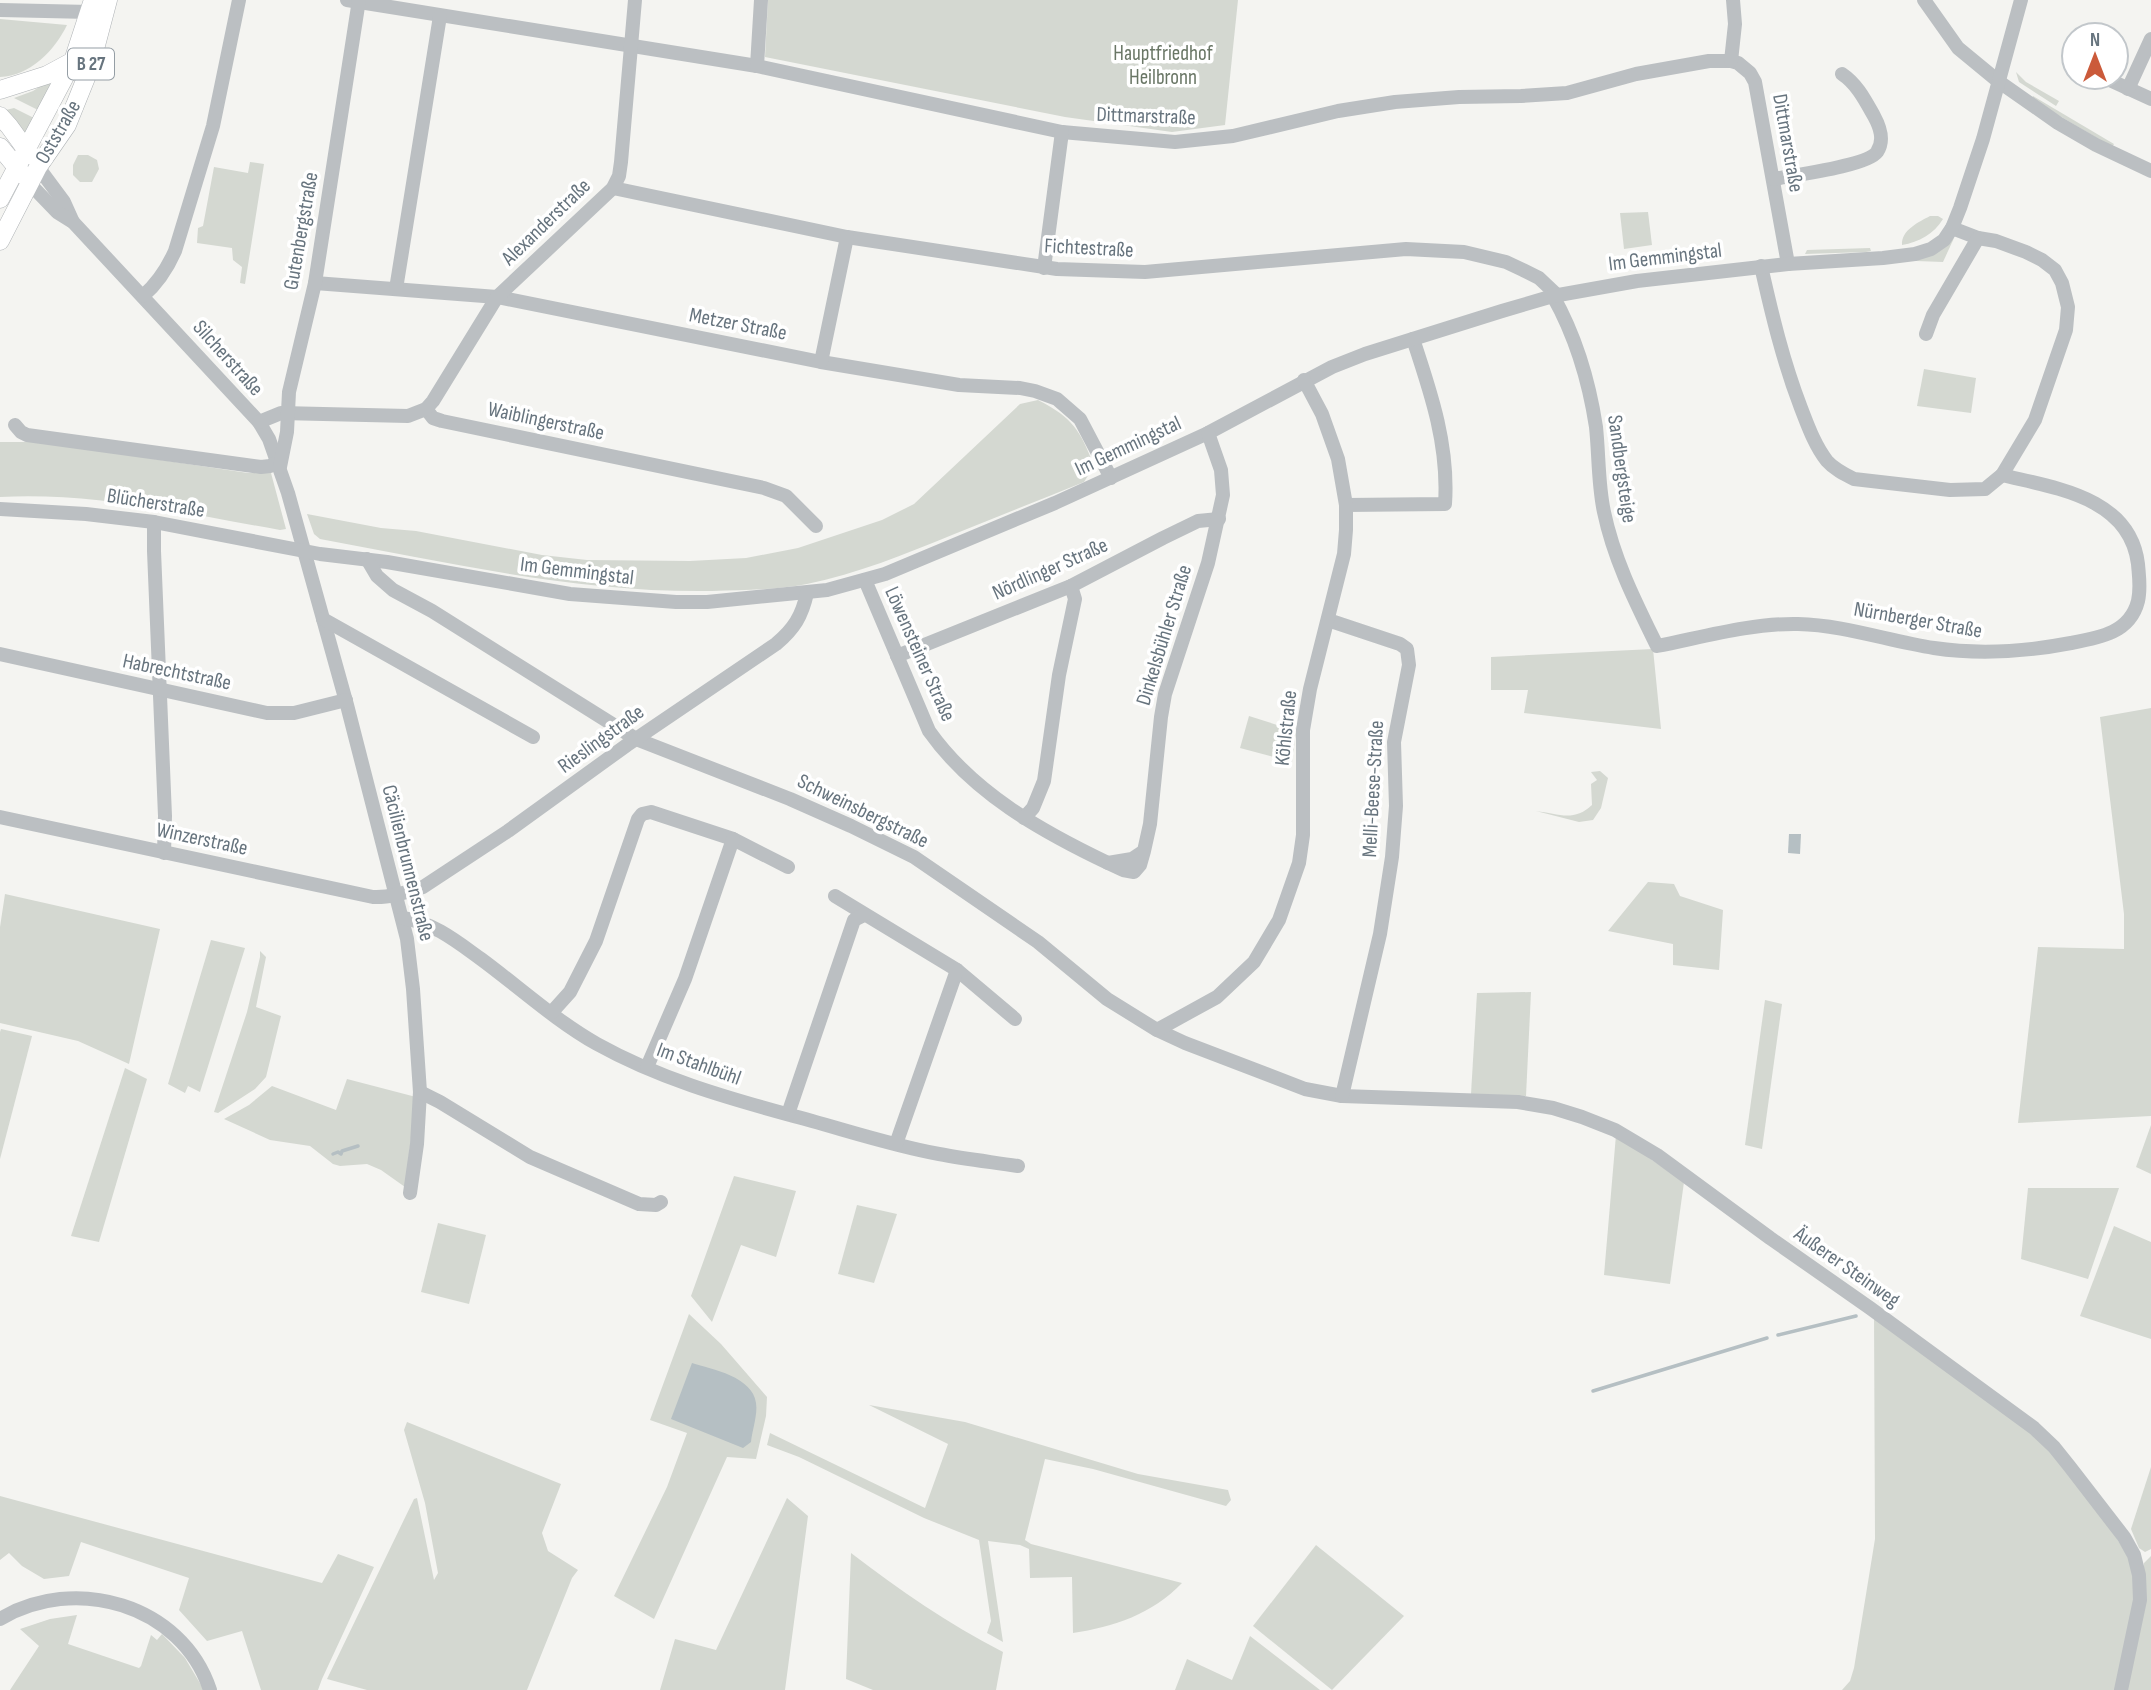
<svg xmlns="http://www.w3.org/2000/svg" width="2151" height="1690" font-family="'Sofia Sans Condensed',sans-serif">
	<style>
		.green { fill: #d4d8d1 }
		.water { fill: #b5bfc3 }
		.lines { fill: none; stroke-linecap: round; stroke-linejoin: round }
		.stream { stroke: #b5bfc3; stroke-width: 3.5 }
		.major-casing { stroke: #afb3b6; stroke-width: 19 }
		.minor { stroke: #bbbfc2; stroke-width: 14 }
		.major { stroke: #fff; stroke-width: 18 }
		.labels { text-anchor: middle; dominant-baseline: central; stroke-width: 7; stroke-linejoin: round; paint-order: stroke }
		.shield { fill: #fff; stroke: #959ea5; stroke-width: 2 }
		.shield-label { font-size: 19px; font-weight: bold; fill: #67747e }
		.park-label { font-size: 21px; fill: #697665; stroke: #fff }
		.street-label { font-size: 21px; fill: #67747e; stroke: #fff }
	</style>
	<rect width="100%" height="100%" fill="#f4f4f1"/>
	<g class="green">
		<polygon points="768,0 1238,0 1225,125 1172,132 1065,117 765,57"/>
		<path d="M0,19L67,25C55,50 30,76 0,77Z"/>
		<polygon points="2016,72 2026,82 2059,101 2056,106 2019,82"/>
		<polygon points="56,76 40,111 14,98 33,91"/>
		<polygon points="2033,96 2114,144 2112,147 2031,99"/>
		<polygon points="14,108 36,119 26,135 6,110"/>
		<polygon points="78,155 88,155 97,160 99,169 92,182 80,182 73,175 73,165"/>
		<polygon points="250,162 264,164 245,284 240,283 242,267 233,260 232,248 197,243 198,228 203,226 214,167 248,173"/>
		<polygon points="1648,212 1652,245 1624,249 1620,213"/>
		<path d="M1930,216H1938L1943,219C1934,234 1919,242 1902,245C1901,230 1919,222 1930,216Z"/>
		<polygon points="1954,238 1943,262 1916,261"/>
		<polygon points="1870,248 1871,251 1866,252 1805,254 1807,250"/>
		<polygon points="1924,369 1976,378 1971,413 1917,406"/>
		<path d="M1038,400C1073,418 1080,430 1094,466L1084,482C1040,500 996,517 952,535C905,554 857,574 807,584C775,590 744,590 712,591C579,593 450,563 320,539L314,534L307,514L381,528L416,531L542,555L587,560L690,561L746,558L798,548L882,520L914,504L1020,404Z"/>
		<path d="M0,442H41L248,473H271L286,529L280,530C188,514 95,492 0,497Z"/>
		<polygon points="1653,649 1661,729 1524,713 1528,690 1491,690 1491,657"/>
		<polygon points="2151,708 2151,1116 2018,1123 2038,947 2124,949 2124,914 2100,717"/>
		<polygon points="1249,716 1296,731 1292,762 1240,748"/>
		<path d="M1600,771L1608,778L1601,808L1593,820L1579,822L1536,811C1559,814 1574,822 1592,805L1591,784L1597,780L1591,772Z"/>
		<polygon points="1648,882 1674,884 1680,896 1723,910 1719,970 1673,965 1673,944 1608,931"/>
		<polygon points="5,894 160,929 129,1064 78,1041 0,1023 0,927"/>
		<polygon points="211,940 245,948 200,1092 188,1086 185,1093 168,1084"/>
		<polygon points="260,951 266,957 256,1007 281,1016 266,1077 255,1089 218,1113 214,1112 247,1012 260,957"/>
		<polygon points="1531,992 1526,1096 1471,1094 1477,993"/>
		<polygon points="1765,1000 1782,1004 1762,1149 1745,1145"/>
		<polygon points="1,1029 32,1036 0,1159 0,1032"/>
		<polygon points="125,1068 147,1079 99,1242 71,1236"/>
		<polygon points="347,1079 416,1097 405,1187 381,1170 367,1164 340,1166 333,1164 310,1146 270,1140 224,1119 249,1105 272,1086 336,1110"/>
		<polygon points="2151,1125 2151,1174 2136,1167"/>
		<polygon points="1616,1135 1684,1182 1670,1284 1604,1275"/>
		<polygon points="734,1176 796,1191 776,1257 741,1245 712,1322 691,1296"/>
		<polygon points="2028,1188 2119,1188 2088,1279 2021,1259"/>
		<polygon points="857,1205 897,1214 874,1283 838,1274"/>
		<polygon points="438,1223 486,1235 469,1304 421,1292"/>
		<polygon points="2114,1226 2151,1242 2151,1339 2080,1316"/>
		<polygon points="1874,1312 2046,1440 2092,1498 2143,1581 2144,1563 2151,1556 2151,1690 1842,1690 1850,1681 1854,1668 1875,1539"/>
		<polygon points="689,1314 721,1344 767,1397 766,1416 756,1459 727,1457 654,1619 614,1596 667,1487 687,1433 650,1420"/>
		<path d="M869,1405L965,1422L1138,1474L1228,1490L1231,1500L1226,1506L1093,1469L1045,1459L1025,1540L1031,1544L1182,1583C1153,1614 1113,1627 1073,1633L1072,1577L1030,1578L1029,1549L1020,1545L988,1541L1003,1642L987,1633L991,1621L979,1540L924,1518L799,1457L767,1445L770,1433L925,1508L948,1444Z"/>
		<polygon points="407,1422 561,1484 542,1533 548,1551 578,1570 572,1578 527,1690 367,1690 327,1679 414,1499 417,1498 434,1580 438,1573 425,1503 404,1430"/>
		<polygon points="2151,1467 2151,1549 2145,1552 2139,1548 2131,1529"/>
		<polygon points="0,1496 322,1583 338,1554 374,1567 322,1679 318,1690 261,1690 242,1631 207,1641 179,1610 189,1578 81,1542 69,1576 44,1579 22,1566 9,1553 0,1560"/>
		<polygon points="787,1498 808,1516 785,1690 660,1690 675,1639 716,1650"/>
		<polygon points="1316,1545 1404,1616 1332,1690 1253,1626"/>
		<path d="M851,1553C901,1591 947,1623 1003,1652L996,1690H873L846,1679Z"/>
		<polygon points="77,1615 68,1644 139,1668 141,1666 151,1635 157,1640 162,1634 185,1658 204,1690 10,1690 39,1646 20,1629 50,1619"/>
		<polygon points="1250,1636 1320,1690 1175,1690 1187,1659 1232,1680"/>
	</g>
	<g class="water">
		<polygon points="1789,834 1801,834 1800,854 1788,853"/>
		<path d="M692,1363C712,1369 753,1377 756,1403C758,1414 752,1431 751,1442L743,1448L671,1419Z"/>
	</g>
	<g class="lines">
		<g class="stream">
			<polyline points="333,1154 338,1152 341,1154 342,1151 358,1146"/>
			<polyline points="1778,1335 1856,1316"/>
			<polyline points="1593,1391 1767,1338"/>
		</g>
		<defs>
			<g id="major">
				<polyline points="0,90 47,75 73,61"/>
				<polyline points="0,116 9,126 30,155"/>
				<polyline points="0,147 23,175"/>
				<polyline points="0,199 73,61 93,0"/>
				<polyline points="0,241 38,167 67,125 90,68 108,0"/>
			</g>
		</defs>
		<use href="#major" class="major-casing"/>
		<g class="minor">
			<polyline points="347,0 757,66 1062,132 1175,142 1233,136 1338,111 1395,102 1459,97 1521,96 1567,93 1636,74 1709,61 1731,61 1738,63 1750,73 1755,82 1788,264"/>
			<polyline points="1924,0 1958,48 1998,81 2058,123 2096,145 2151,171"/>
			<polyline points="0,10 90,12"/>
			<polyline points="1731,61 1735,24 1733,0"/>
			<polyline points="757,66 761,0"/>
			<polyline points="2103,77 2151,99"/>
			<polyline points="2128,89 2151,39"/>
			<polyline points="38,167 64,202 73,222"/>
			<path d="M1774,179C1794,175 1867,166 1877,152C1885,140 1880,127 1874,116C1865,100 1857,84 1842,74"/>
			<polyline points="30,184 57,212 73,222 259,422 269,439 288,493 347,705 407,939 413,989 420,1092 417,1144 410,1193"/>
			<polyline points="613,188 847,237 1057,269 1145,272 1406,249 1464,252 1506,262 1523,270 1539,278 1557,295"/>
			<path d="M1761,266C1772,315 1783,361 1801,408C1808,426 1815,446 1827,461C1834,469 1844,474 1854,479L1950,490L1985,489L2002,475L2035,420L2066,330L2068,307L2062,283L2055,270L2042,260L2026,252L1996,241L1978,238L1952,228"/>
			<polyline points="1044,268 1062,132"/>
			<polyline points="315,283 497,297 821,362 959,385 1020,388 1035,391 1057,399 1080,419 1111,478"/>
			<polyline points="396,289 440,16"/>
			<path d="M143,296C158,283 167,269 175,251L213,126L239,0"/>
			<path d="M1553,296C1576,337 1589,381 1596,427C1599,455 1598,485 1604,512C1614,560 1636,603 1657,646C1703,637 1751,623 1798,624C1845,625 1888,641 1934,648C1981,655 2024,652 2071,643C2099,638 2130,633 2138,601C2141,588 2139,577 2138,564C2130,497 2055,488 2002,475"/>
			<polyline points="1926,334 1933,315 1978,238"/>
			<polyline points="821,362 847,237"/>
			<polyline points="426,409 433,418 442,421 764,488 786,496 816,526"/>
			<polyline points="259,422 281,413 408,416 426,409 433,401 497,297 613,188 619,176 621,162 635,0"/>
			<polyline points="15,425 21,432 27,435 261,467 270,466 278,462"/>
			<polyline points="280,467 287,432 289,392 315,283 359,0"/>
			<path d="M1346,505L1445,504C1449,446 1431,393 1413,339"/>
			<polyline points="0,509 86,514 154,522 320,554 387,562 570,594 676,602 707,602 827,590 885,574 1055,503 1208,433 1332,367 1365,354 1502,311 1553,296 1637,281 1788,264 1883,258 1915,254 1931,249 1944,240 1952,228 1960,208 1983,139 2021,0"/>
			<polyline points="154,522 154,551 165,816 164,853"/>
			<polyline points="367,559 377,576 393,590 432,611 636,739 790,799 851,826 914,857 1038,942 1107,999 1157,1030 1185,1043 1305,1089 1342,1096 1518,1102 1553,1108 1582,1117 1615,1130 1657,1155 1770,1238 1870,1308 2034,1428 2054,1447 2070,1467 2124,1537 2134,1555 2139,1575 2140,1600 2121,1690"/>
			<path d="M865,580L929,731C973,793 1041,831 1108,863"/>
			<polyline points="323,619 533,737"/>
			<polyline points="1328,620 1400,644 1407,649 1409,665 1394,742 1396,806 1392,857 1380,934 1342,1096"/>
			<polyline points="0,654 267,713 294,713 346,700"/>
			<polyline points="897,656 1071,586 1163,538 1198,521 1219,519"/>
			<path d="M0,817L373,897C389,898 407,892 423,887L508,831L627,745L776,644C794,629 802,616 807,593"/>
			<polyline points="1024,818 1033,808 1044,781 1059,675 1075,599 1071,586"/>
			<polyline points="1144,851 1140,865 1134,872 1123,870 1108,863 1132,859 1144,851 1150,824 1161,717 1165,694 1208,563 1223,495 1221,470 1208,433"/>
			<polyline points="835,896 957,970 1015,1019"/>
			<path d="M403,918C434,923 456,941 481,959C519,987 556,1021 597,1044C658,1078 724,1097 790,1115C840,1128 889,1145 939,1154C965,1159 992,1162 1018,1166"/>
			<polyline points="552,1012 570,992 596,941 638,819 642,814 651,812 733,839 788,867"/>
			<polyline points="1157,1030 1217,997 1254,962 1279,920 1299,863 1303,835 1303,730 1310,689 1344,554 1346,530 1346,505 1338,459 1322,414 1304,380"/>
			<polyline points="647,1067 685,979 733,839"/>
			<polyline points="420,1092 440,1102 530,1157 639,1204 656,1205 661,1202"/>
			<polyline points="788,1114 854,920 864,915"/>
			<polyline points="896,1144 957,970"/>
			<path d="M0,1619C74,1574 182,1604 210,1690"/>
		</g>
		<use href="#major" class="major"/>
	</g>
	<g class="labels">
		<rect class="shield" x="68" y="48.5" width="46" height="31" rx="5"/>
		<g class="shield-label">
			<text x="91" y="64">B 27</text>
		</g>
		<g class="park-label">
			<text x="1163" y="53">Hauptfriedhof<tspan x="1163" dy="24">Heilbronn</tspan></text>
		</g>
		<g class="street-label">
			<text transform="translate(1146 116) rotate(2)">Dittmarstraße</text>
			<text transform="translate(58 132) rotate(-60)">Oststraße</text>
			<text transform="translate(1788 143) rotate(80)">Dittmarstraße</text>
			<text transform="translate(546 222) rotate(-44)">Alexanderstraße</text>
			<text transform="translate(301 231) rotate(-80)">Gutenbergstraße</text>
			<text transform="translate(1089 248) rotate(3)">Fichtestraße</text>
			<text transform="translate(1665 257) rotate(-7)">Im Gemmingstal</text>
			<text transform="translate(738 324) rotate(11)">Metzer Straße</text>
			<text transform="translate(228 358) rotate(48)">Silcherstraße</text>
			<text transform="translate(546 421) rotate(12)">Waiblingerstraße</text>
			<text transform="translate(1128 446) rotate(-25)">Im Gemmingstal</text>
			<text transform="translate(1622 469) rotate(82)">Sandbergsteige</text>
			<text transform="translate(156 503) rotate(9)">Blücherstraße</text>
			<text transform="translate(1050 569) rotate(-24)">Nördlinger Straße</text>
			<text transform="translate(577 571) rotate(7)">Im Gemmingstal</text>
			<text transform="translate(1918 620) rotate(10)">Nürnberger Straße</text>
			<text transform="translate(1164 635) rotate(-73)">Dinkelsbühler Straße</text>
			<text transform="translate(920 654) rotate(66)">Löwensteiner Straße</text>
			<text transform="translate(177 672) rotate(12)">Habrechtstraße</text>
			<text transform="translate(1286 728) rotate(-84)">Köhlstraße</text>
			<text transform="translate(601 739) rotate(-36)">Rieslingstraße</text>
			<text transform="translate(1373 789) rotate(-87)">Melli-Beese-Straße</text>
			<text transform="translate(863 811) rotate(26)">Schweinsbergstraße</text>
			<text transform="translate(202 839) rotate(12)">Winzerstraße</text>
			<text transform="translate(408 863) rotate(76)">Cäcilienbrunnenstraße</text>
			<text transform="translate(699 1064) rotate(20)">Im Stahlbühl</text>
			<text transform="translate(1847 1267) rotate(35)">Äußerer Steinweg</text>
		</g>
	</g>
	<g transform="translate(2095 56)"><circle r="33" fill="#ffffff" stroke="#c2c7cb" stroke-width="2"/>
	<path d="M0-5L12 26L0 18L-12 26Z" fill="#cb5a3a"/>
	<text y="-10" font-size="19" font-weight="bold" text-anchor="middle" fill="#67747e">N</text>
	</g>
</svg>
